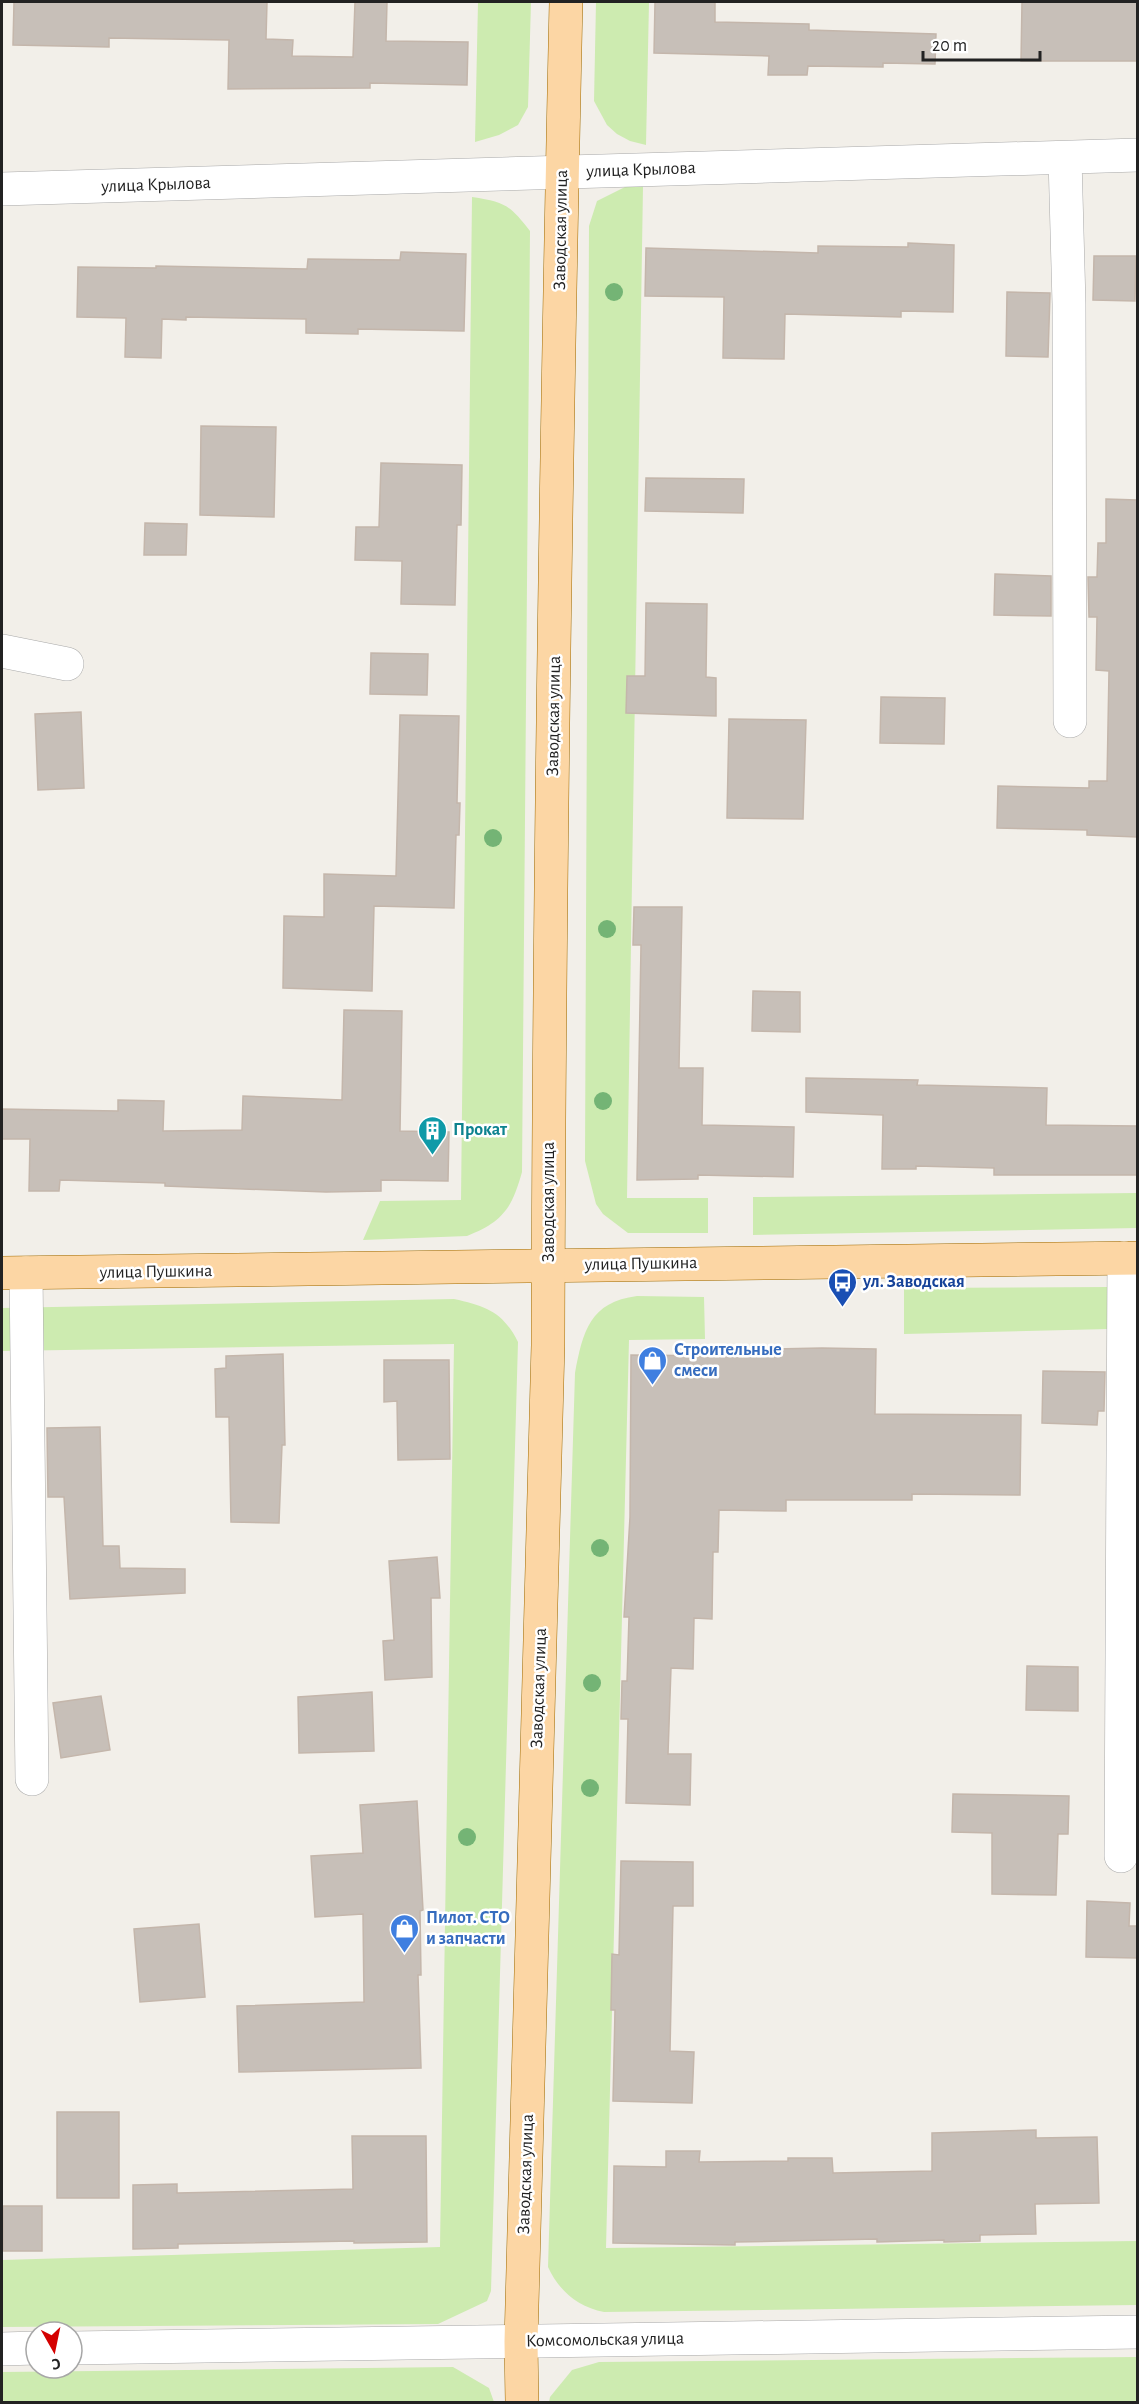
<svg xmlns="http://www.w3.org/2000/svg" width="1139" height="2404" font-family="'Alegreya Sans',sans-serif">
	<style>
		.grass { fill: #cdebb0 }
		.building { fill: #c7bfb8; stroke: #c4b6ab; stroke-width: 1.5 }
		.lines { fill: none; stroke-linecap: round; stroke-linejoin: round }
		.minor-casing { stroke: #a9a9a9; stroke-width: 34 }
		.major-casing { stroke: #a06b00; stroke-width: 34 }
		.minor { stroke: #fff; stroke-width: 33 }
		.major { stroke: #fcd6a4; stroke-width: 33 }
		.tree { fill: #74b475 }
		.labels { text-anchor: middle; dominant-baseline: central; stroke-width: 5; stroke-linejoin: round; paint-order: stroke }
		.street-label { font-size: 18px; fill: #222; stroke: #fff }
		.culture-label { font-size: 18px; font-weight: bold; fill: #0d838f; stroke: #fff; text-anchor: start }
		.transit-label { font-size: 18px; font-weight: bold; fill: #164399; stroke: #fff; text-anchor: start }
		.shop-label { font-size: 18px; font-weight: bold; fill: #366cbe; stroke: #fff; text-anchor: start }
	</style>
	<rect width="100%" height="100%" fill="#f2efe9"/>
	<g class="grass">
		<polygon points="478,2 531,2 528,107 518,125 499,135 475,142"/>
		<polygon points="596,2 649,2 646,145 630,141 617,134 607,125 594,101"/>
		<polygon points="627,186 643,186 627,1198 708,1198 708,1233 628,1233 603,1214 596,1204 585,1161 589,226 597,201"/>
		<path d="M472,197C505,202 510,205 530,231L522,1172C512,1208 503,1222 467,1236L363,1240L380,1201L461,1200Z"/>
		<polygon points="1137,1193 1137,1228 753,1235 753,1197"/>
		<polygon points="1109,1287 1109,1329 904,1334 904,1288"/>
		<path d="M637,1296L704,1297L705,1339L629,1340L606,2248L1137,2241V2305L604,2312C578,2307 559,2291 548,2267L575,1373C583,1331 590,1302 637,1296Z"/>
		<path d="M454,1299C486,1306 503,1312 518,1342L491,2291L487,2301L438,2324L2,2327V2260L440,2247L454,1344L2,1351V1308Z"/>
		<polygon points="1137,2357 1137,2402 549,2402 550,2397 572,2370 599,2362"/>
		<polygon points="453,2367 489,2388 494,2402 2,2402 2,2372"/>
	</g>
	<g class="building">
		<polygon points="14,2 267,2 266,39 293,40 292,56 353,57 355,2 387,2 386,41 468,42 467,85 370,83 370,88 228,89 229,40 109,38 109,47 13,45"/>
		<polygon points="655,2 715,2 715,22 809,24 809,30 936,34 935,64 883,63 883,67 808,66 807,75 768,75 769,56 654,53"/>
		<polygon points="1022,2 1137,2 1137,61 1021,61"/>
		<polygon points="908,243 954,245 953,312 901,311 901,317 785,314 784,359 723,358 724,297 645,296 646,248 818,253 818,246 908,247"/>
		<polygon points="401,252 466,254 464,331 358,329 358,334 306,333 306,319 186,317 186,320 162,319 161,358 125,357 126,318 77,317 78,267 156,268 156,266 307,269 308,259 400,260"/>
		<polygon points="1094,256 1136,256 1135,301 1093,300"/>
		<polygon points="1007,292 1050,293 1048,357 1006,356"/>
		<polygon points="201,426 276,427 274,517 200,515"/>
		<polygon points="381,463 462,465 461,525 457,525 455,605 401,604 402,561 355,560 356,527 379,527"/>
		<polygon points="646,478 744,479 743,513 645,511"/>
		<polygon points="1106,499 1137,500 1137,837 1087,835 1087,830 997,828 998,786 1089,788 1089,781 1107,781 1109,671 1096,670 1097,617 1089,617 1088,577 1097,577 1098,543 1106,543"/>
		<polygon points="145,523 187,524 186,555 144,555"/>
		<polygon points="995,574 1051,576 1051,616 994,615"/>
		<polygon points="646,603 707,604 706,677 716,678 716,716 626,713 627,676 645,676"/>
		<polygon points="371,653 428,654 427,695 370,694"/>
		<polygon points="881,697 945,698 944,744 880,743"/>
		<polygon points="81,712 84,788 38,790 35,714"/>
		<polygon points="400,715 459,716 457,803 460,803 459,835 456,835 454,908 374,906 372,991 283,988 284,916 324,917 324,874 396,876"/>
		<polygon points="729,719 806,720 803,819 727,818"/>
		<polygon points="634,907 682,907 679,1068 703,1068 702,1125 794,1127 793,1177 698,1175 698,1179 637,1180 641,945 633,945"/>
		<polygon points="753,991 800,992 800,1032 752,1031"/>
		<polygon points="344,1010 402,1011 400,1131 449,1132 448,1181 381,1180 381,1191 326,1192 165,1186 165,1183 60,1180 59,1191 29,1191 30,1139 2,1139 2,1109 118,1111 118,1100 164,1101 163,1131 242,1130 243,1096 342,1100"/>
		<polygon points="806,1078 918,1080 917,1085 1047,1088 1046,1125 1137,1126 1137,1175 994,1175 994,1168 916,1166 916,1169 882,1169 883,1115 806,1112"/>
		<polygon points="822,1348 876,1349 875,1414 1021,1415 1020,1495 912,1494 912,1500 786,1500 786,1511 719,1510 718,1552 713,1552 712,1619 694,1618 693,1669 671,1668 668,1754 691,1754 690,1805 626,1803 628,1719 621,1719 622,1681 627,1681 629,1617 624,1617 630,1517 631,1355 724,1356 724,1350"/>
		<polygon points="283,1354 285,1445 282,1445 279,1523 231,1522 229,1417 216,1417 215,1369 226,1368 226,1356"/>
		<polygon points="384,1360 449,1360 450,1459 398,1460 397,1401 384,1402"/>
		<polygon points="1043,1371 1105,1372 1104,1411 1098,1411 1097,1425 1042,1423"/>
		<polygon points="100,1427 103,1546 119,1546 120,1568 185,1569 185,1593 70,1599 64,1497 48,1497 47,1428"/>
		<polygon points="437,1557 440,1598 431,1598 432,1677 385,1680 383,1641 394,1640 389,1561"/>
		<polygon points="1027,1666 1078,1667 1078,1711 1026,1710"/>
		<polygon points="372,1692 374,1751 299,1753 298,1697"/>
		<polygon points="101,1696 110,1750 61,1758 53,1703"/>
		<polygon points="953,1794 1069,1796 1068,1834 1058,1834 1056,1895 992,1894 992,1833 952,1832"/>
		<polygon points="417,1801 423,1910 420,1911 421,1975 418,1975 421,2068 239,2072 237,2006 364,2002 363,1914 315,1917 311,1856 363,1853 360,1805"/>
		<polygon points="621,1861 693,1862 693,1906 673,1906 670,2051 694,2052 692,2103 613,2101 615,2010 611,2010 612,1954 619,1955"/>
		<polygon points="1087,1901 1130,1903 1129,1926 1137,1926 1137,1958 1086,1957"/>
		<polygon points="199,1924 205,1997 140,2002 134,1929"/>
		<rect x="57" y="2112" width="62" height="86"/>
		<polygon points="1036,2130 1036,2138 1097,2137 1099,2203 1035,2204 1036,2234 980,2235 980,2241 944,2242 944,2240 877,2242 877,2239 735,2242 735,2245 613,2243 614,2166 666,2167 666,2151 700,2151 699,2162 788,2161 788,2158 832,2158 833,2173 932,2171 932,2133"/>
		<polygon points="352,2136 426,2136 427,2242 354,2243 354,2241 178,2244 178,2248 133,2249 133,2185 177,2184 177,2193 353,2189"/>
		<rect x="3" y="2206" width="39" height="45"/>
	</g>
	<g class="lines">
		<defs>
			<g id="minor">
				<polyline points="1065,158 1069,304 1070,721"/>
				<polyline points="2,189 1138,155"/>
				<polyline points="2,651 67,664"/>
				<polyline points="26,1273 32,1779"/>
				<polyline points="1121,1856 1124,1258"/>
				<polyline points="72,2348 1138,2332"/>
				<polyline points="2,2349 36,2348"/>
			</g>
			<g id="major">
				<polyline points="2,1273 1138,1258"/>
				<path d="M522,2402L521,2342L548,1345C549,897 556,449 566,2"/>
			</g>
		</defs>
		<use href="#minor" class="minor-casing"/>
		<use href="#major" class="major-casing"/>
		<use href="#minor" class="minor"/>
		<use href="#major" class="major"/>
	</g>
	<g class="tree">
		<circle cx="614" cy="292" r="9"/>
		<circle cx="493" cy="838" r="9"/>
		<circle cx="607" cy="929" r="9"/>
		<circle cx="603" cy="1101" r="9"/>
		<circle cx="600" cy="1548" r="9"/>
		<circle cx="592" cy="1683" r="9"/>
		<circle cx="590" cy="1788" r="9"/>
		<circle cx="467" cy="1837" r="9"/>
	</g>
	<defs>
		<symbol id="building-pin" viewBox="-11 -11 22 30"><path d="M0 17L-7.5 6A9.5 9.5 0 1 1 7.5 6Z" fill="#0f9aa8" stroke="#fff"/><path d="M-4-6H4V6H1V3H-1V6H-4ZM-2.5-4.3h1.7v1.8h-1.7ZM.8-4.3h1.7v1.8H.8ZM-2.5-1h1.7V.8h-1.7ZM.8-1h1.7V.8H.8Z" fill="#fff"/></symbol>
		<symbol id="bus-pin" viewBox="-11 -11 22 30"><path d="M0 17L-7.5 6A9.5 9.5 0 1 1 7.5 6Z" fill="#1a4fb4" stroke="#fff"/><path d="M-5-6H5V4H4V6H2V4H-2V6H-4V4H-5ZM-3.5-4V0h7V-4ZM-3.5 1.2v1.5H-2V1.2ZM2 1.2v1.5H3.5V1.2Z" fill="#fff"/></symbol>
		<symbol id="shop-pin" viewBox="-11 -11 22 30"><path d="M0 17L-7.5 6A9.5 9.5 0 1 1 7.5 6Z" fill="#3f7fe0" stroke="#fff"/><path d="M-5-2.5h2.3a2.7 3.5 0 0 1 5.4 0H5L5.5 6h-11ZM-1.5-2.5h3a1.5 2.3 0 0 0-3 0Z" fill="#fff"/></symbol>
	</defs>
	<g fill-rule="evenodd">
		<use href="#building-pin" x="416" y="1114" width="33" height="45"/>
		<use href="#bus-pin" x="826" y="1266" width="33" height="45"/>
		<use href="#shop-pin" x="636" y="1344" width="33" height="45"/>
		<use href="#shop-pin" x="388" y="1912" width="33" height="45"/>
	</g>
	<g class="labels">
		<g class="street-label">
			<text transform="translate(641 170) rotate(-2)">улица Крылова</text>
			<text transform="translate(156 185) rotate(-2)">улица Крылова</text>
			<text transform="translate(561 230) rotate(-89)">Заводская улица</text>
			<text transform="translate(554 716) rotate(-89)">Заводская улица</text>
			<text transform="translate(549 1202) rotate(-90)">Заводская улица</text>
			<text transform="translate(641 1264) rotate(-1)">улица Пушкина</text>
			<text transform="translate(156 1272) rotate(-1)">улица Пушкина</text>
			<text transform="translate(539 1688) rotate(-88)">Заводская улица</text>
			<text transform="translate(526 2174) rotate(-88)">Заводская улица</text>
			<text transform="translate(605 2340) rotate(-1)">Комсомольская улица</text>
		</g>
		<g class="culture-label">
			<text x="453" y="1130">Прокат</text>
		</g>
		<g class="transit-label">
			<text x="863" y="1282">ул. Заводская</text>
		</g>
		<g class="shop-label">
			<text x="674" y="1350">Строительные<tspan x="674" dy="21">смеси</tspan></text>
			<text x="426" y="1918">Пилот. СТО<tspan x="426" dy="21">и запчасти</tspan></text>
		</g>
	</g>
	<rect width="1139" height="2404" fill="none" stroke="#222222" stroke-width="6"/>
	<g transform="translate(54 2350) rotate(171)"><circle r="28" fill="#ffffff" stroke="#a7a7a7" stroke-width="1.5"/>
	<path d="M0-4.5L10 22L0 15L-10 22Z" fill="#d40000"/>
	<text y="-9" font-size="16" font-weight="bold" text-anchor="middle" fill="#222222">С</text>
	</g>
	<path d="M923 51v9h117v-9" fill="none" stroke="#222222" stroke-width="3"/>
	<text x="932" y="51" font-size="18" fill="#222222" stroke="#ffffff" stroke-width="4.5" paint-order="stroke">20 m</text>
</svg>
